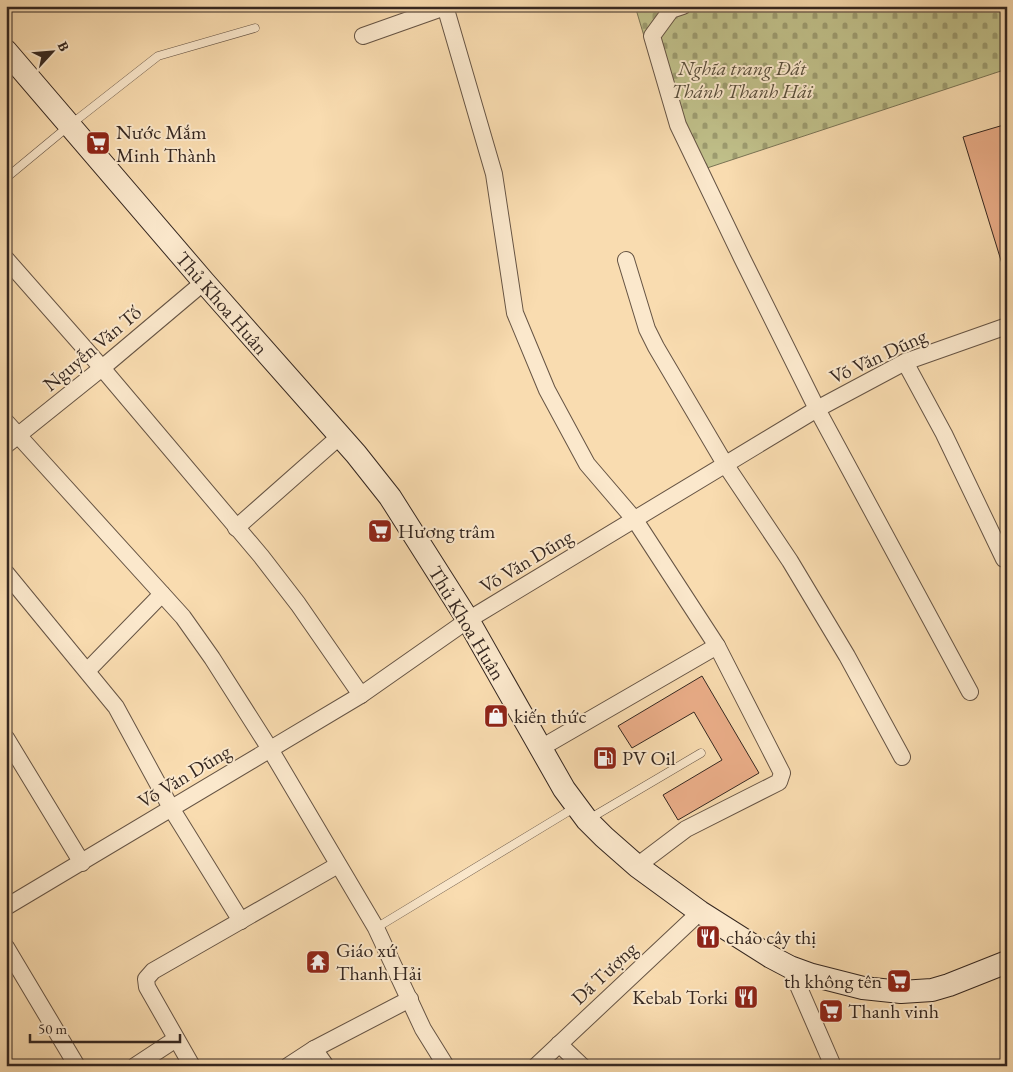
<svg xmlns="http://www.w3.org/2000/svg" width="1013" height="1072" font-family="'EB Garamond',serif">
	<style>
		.cemetery { fill: url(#cemetery-stones); stroke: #7a7455 }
		.building { fill: #ebae89; stroke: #352720 }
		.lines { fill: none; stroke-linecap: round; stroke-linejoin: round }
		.lane-casing { stroke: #665444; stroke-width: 9 }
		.street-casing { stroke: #665444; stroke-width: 18 }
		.secondary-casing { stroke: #352720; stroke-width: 24 }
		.lane { stroke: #fbe8cc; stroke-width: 8 }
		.street { stroke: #fbe8cc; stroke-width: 16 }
		.secondary { stroke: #fbe8cc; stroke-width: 22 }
		.labels { text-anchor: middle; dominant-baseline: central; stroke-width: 4; stroke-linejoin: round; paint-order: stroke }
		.park-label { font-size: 20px; font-style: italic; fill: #584d3a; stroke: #fbe8cc }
		.poi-label { font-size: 20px; fill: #352720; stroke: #fbe8cc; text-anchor: start }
		.street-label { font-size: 20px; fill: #352720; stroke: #fbe8cc }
	</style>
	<defs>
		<pattern id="cemetery-stones" width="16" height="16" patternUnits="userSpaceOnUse" patternTransform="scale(1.25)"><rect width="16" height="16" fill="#c0c08a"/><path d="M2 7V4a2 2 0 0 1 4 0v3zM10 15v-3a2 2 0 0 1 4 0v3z" fill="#9d9c70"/></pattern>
	</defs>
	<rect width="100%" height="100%" fill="#f9dcb0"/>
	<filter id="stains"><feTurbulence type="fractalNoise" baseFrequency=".004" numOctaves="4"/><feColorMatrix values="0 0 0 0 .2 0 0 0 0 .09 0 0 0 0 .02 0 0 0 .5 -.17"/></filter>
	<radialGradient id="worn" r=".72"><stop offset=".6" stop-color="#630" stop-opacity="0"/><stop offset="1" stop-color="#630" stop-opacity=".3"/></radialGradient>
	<polygon class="cemetery" points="635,6 1007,6 1007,69 701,170 647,46"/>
	<g class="building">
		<polygon points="1007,124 1007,280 963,137"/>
		<polygon points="702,676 759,773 678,820 663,795 722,760 694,712 632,748 618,726"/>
	</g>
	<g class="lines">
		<defs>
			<g id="lane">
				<polyline points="6,178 70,125 158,56 255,28"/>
				<polyline points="589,819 701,753"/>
				<polyline points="376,928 574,808"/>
			</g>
			<g id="street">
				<polyline points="445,6 494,174 515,313 547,390 587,464 635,520 717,646 782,773 779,782 686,829 637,866"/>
				<polyline points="683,6 671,10 652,36 678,125 742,258 817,409 970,692"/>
				<polyline points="363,36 445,7"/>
				<polyline points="6,259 102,368 261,556 298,604 361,695"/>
				<polyline points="626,260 647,329 656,347 725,464 790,561 847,656 902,757"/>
				<polyline points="905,362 944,434 1004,559"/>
				<polyline points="6,422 183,617 212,658 270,749 376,928 423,1029 446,1066"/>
				<polyline points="6,445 102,368 204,282"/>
				<polyline points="236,528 339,437"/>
				<polyline points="6,573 116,707 171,808 241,921"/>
				<polyline points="88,670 162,594"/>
				<polyline points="6,738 82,863"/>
				<polyline points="539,749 717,646"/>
				<polyline points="6,907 361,695 468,620 817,409 905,362 1007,326"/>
				<polyline points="6,947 77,1066"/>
				<polyline points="790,967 833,1066"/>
				<polyline points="559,1044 582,1066"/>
				<polyline points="314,1049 326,1066"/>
				<polyline points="135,1066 176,1039"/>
				<polyline points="192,1066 147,987 146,979 153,971 338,865"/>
				<polyline points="288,1066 314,1049 410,999"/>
				<polyline points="536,1066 700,912"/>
			</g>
			<polyline id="secondary" points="6,51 204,282 356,454 390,497 468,620 564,789 587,820 604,837 637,866 700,912 771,957 790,967 812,975 863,988 901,992 932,990 949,985 1007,962"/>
		</defs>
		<use href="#lane" class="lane-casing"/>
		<use href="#street" class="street-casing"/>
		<use href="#secondary" class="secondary-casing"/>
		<use href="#lane" class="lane"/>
		<use href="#street" class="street"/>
		<use href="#secondary" class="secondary"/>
	</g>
	<defs>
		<symbol id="supermarket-square" viewBox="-11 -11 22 22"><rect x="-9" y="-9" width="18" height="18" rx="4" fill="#8f2418" stroke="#fbe8cc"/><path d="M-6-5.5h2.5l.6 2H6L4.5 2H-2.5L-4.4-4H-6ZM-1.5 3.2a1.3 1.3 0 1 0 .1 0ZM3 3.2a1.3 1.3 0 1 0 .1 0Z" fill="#fff"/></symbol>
		<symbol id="shop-square" viewBox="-11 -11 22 22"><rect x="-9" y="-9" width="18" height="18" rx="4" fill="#8f2418" stroke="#fbe8cc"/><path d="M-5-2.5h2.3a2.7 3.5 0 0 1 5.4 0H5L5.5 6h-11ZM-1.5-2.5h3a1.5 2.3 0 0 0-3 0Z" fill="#fff"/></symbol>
		<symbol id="fuel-square" viewBox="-11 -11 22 22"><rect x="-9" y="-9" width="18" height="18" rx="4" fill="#8f2418" stroke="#fbe8cc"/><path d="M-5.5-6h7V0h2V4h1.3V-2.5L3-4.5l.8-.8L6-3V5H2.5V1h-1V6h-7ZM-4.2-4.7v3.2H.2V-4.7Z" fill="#fff"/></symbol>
		<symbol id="restaurant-square" viewBox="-11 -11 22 22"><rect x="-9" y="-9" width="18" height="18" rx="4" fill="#8f2418" stroke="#fbe8cc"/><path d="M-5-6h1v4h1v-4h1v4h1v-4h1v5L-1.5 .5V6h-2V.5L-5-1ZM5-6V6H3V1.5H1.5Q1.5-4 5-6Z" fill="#fff"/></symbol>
		<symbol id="temple-square" viewBox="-11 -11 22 22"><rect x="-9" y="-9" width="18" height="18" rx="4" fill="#8f2418" stroke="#fbe8cc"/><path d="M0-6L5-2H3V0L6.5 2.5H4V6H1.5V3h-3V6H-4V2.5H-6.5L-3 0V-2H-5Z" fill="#fff"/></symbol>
	</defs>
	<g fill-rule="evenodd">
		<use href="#supermarket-square" x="84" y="129" width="28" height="28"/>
		<use href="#supermarket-square" x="366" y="517" width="28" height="28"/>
		<use href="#shop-square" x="482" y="702" width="28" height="28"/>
		<use href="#fuel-square" x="591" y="744" width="28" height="28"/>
		<use href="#restaurant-square" x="694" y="923" width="28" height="28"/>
		<use href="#temple-square" x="304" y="948" width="28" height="28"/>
		<use href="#supermarket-square" x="885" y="967" width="28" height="28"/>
		<use href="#restaurant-square" x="732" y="983" width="28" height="28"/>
		<use href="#supermarket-square" x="817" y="997" width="28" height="28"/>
	</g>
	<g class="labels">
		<g class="park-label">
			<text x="742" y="68">Nghĩa trang Đất<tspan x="742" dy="23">Thánh Thanh Hải</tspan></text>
		</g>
		<g class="poi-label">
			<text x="116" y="132">Nước Mắm<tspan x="116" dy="23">Minh Thành</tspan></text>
			<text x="398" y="531">Hương trâm</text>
			<text x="514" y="716">kiến thức</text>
			<text x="622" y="758">PV Oil</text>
			<text x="726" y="937">cháo cây thị</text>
			<text x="336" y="950">Giáo xứ<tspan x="336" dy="23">Thanh Hải</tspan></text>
			<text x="882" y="981" text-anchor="end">th không tên</text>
			<text x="728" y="997" text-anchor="end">Kebab Torki</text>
			<text x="848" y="1011">Thanh vinh</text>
		</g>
		<g class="street-label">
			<text transform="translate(222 303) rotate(49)">Thủ Khoa Huân</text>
			<text transform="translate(92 348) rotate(-40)">Nguyễn Văn Tố</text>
			<text transform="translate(878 356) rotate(-25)">Võ Văn Dũng</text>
			<text transform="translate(526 561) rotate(-31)">Võ Văn Dũng</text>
			<text transform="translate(467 623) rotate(59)">Thủ Khoa Huân</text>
			<text transform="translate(184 776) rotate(-31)">Võ Văn Dũng</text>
			<text transform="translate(604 973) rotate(-43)">Dã Tượng</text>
		</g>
	</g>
	<rect width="1013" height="1072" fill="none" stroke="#f9dcb0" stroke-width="25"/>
	<rect x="8" y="8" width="998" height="1057" fill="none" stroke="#352720" stroke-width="2.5"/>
	<rect x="12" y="12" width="988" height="1047" fill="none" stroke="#352720"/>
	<g transform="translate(52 52) rotate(64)" stroke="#fbe8cc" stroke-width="4" paint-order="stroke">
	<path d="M0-4L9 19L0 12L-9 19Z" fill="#352720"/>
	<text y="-8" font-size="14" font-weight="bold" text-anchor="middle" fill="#352720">B</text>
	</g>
	<path d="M30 1034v8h150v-8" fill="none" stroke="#352720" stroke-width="2.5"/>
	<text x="38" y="1034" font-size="15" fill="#352720" stroke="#fbe8cc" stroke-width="4" paint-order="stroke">50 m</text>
	<rect width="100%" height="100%" filter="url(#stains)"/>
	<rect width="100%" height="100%" fill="url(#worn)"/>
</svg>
